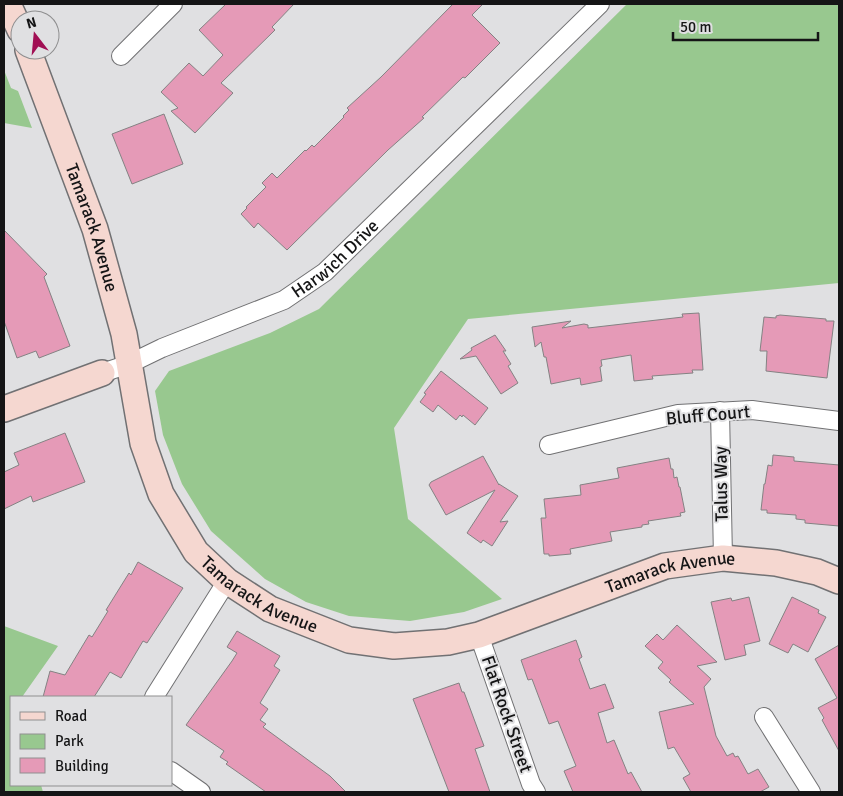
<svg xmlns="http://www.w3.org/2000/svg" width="843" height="796" font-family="Signika,sans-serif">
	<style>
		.green { fill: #98c88f }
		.building { fill: #e59ab7; stroke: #848283 }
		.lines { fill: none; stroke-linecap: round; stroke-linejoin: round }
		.street-casing { stroke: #717173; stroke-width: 20 }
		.secondary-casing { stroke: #717173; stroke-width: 28 }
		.street { stroke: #fff; stroke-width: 18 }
		.secondary { stroke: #f5d7d0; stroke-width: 25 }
		.labels { text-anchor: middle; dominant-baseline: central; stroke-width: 4; stroke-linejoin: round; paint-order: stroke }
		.street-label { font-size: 18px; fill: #151516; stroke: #e0e0e2 }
	</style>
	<rect width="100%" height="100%" fill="#e0e0e2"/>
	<g class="green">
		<polygon points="627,4 839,4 839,283 468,319 394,428 408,519 502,599 464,612 410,621 349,616 306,602 265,579 211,531 182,484 163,435 155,391 169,371 270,333 319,309"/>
		<polygon points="4,70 11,88 18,91 32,128 4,123"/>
		<polygon points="4,626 58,646 22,697 11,697 11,785 41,785 43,792 4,792"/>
	</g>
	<g class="building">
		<polygon points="226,4 294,4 272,27 275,30 221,83 233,93 195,133 171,111 178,108 161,92 189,63 203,76 223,55 199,30"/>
		<polygon points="453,4 483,4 472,15 500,43 465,78 463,77 422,117 424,118 388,150 287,250 258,223 254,228 241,214 247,208 246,207 266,187 262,183 272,173 277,178 305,150 306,151 312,145 314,147 344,117 343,116 349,110 347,108 381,77"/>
		<polygon points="164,114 183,164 132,184 112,134"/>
		<polygon points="4,230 47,274 44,277 70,346 39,358 36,351 17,358 4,321"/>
		<polygon points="699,313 703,370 692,370 693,373 652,376 653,379 634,381 631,355 601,360 602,366 600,367 602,381 581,385 580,378 551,384 546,357 544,357 541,342 535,347 532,327 571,321 562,328 584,324 588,325 588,328 683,317 682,314"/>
		<polygon points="780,315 826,319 826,321 834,321 827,378 766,371 767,351 760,351 764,317 776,318 776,316"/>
		<polygon points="495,335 506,351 503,351 511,364 508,366 518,383 501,394 476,356 460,359 472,350 471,348"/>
		<polygon points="441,371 488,408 475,425 463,415 462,417 460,415 456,420 438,405 433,412 420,402 426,394 424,393"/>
		<polygon points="65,433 85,482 33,502 31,496 4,509 4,472 19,465 14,453"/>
		<polygon points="773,455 794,457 794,461 839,465 839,526 805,523 805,520 796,519 796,515 767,513 767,510 761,510 764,484 765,484 768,465 772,466"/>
		<polygon points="483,456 499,485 499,484 518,496 500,522 508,521 492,546 483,540 481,543 467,533 495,490 446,515 429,485 431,482"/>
		<polygon points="669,458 671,469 673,469 674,478 677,477 679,487 680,487 685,512 680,513 681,516 648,521 649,524 642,525 642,527 610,532 612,541 570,549 571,554 549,556 549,554 544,554 541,518 546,518 544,499 581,495 580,485 619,478 617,468"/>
		<polygon points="138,562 183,588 147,643 143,641 121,678 110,672 94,697 43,697 50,671 65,675 89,635 92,637 108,611 106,610 129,573 131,575"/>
		<polygon points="749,597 760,641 744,645 746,655 725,660 711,602 731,598 732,601"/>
		<polygon points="792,597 819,610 818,613 826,617 808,652 793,644 788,653 769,644"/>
		<polygon points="677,625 717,662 697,666 711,679 704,687 716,736 727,756 733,753 735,757 738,756 748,774 758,769 769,787 760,792 691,792 683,778 690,774 674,747 668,749 659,712 694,704 669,682 671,680 658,668 663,662 645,646 657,634 663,640"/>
		<polygon points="237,631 280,656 274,666 280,670 260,703 268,709 260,720 266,724 263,727 330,776 346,792 266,792 226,764 228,762 220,757 224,751 186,725 232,661 237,653 227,647"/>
		<polygon points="576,640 582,657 579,659 590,689 605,684 614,708 598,713 607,743 614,740 628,774 631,772 642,792 573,792 564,771 576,766 558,721 549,724 532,679 528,680 521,660"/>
		<polygon points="839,645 839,751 822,720 824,718 818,708 837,698 815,659"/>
		<polygon points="456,684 459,683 462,692 464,692 484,746 475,749 490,792 449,792 413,699"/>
	</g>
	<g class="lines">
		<defs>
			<g id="street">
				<polyline points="121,56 173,4"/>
				<path id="s1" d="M102,373L129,364L162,348L284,300L325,272L600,4"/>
				<polyline points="720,411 723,558"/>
				<polyline points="549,445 678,414 752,410 839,421"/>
				<polyline points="479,635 531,784 536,792"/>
				<polyline points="154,697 227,581"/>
				<polyline points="764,717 811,792"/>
				<polyline points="171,771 201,792"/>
			</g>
			<g id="secondary">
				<polyline points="8,4 20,30"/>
				<path id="s2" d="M28,50L95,229L124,334L143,443L161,494L196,552L227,581L270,609L349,640L394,646L448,642L479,635L665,566L723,558L776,563L817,572L839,581"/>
				<polyline points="4,409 102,373"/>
			</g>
		</defs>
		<use href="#street" class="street-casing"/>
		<use href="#secondary" class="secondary-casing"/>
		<use href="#street" class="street"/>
		<use href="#secondary" class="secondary"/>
	</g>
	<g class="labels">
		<g class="street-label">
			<text stroke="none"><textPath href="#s2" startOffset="189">Tamarack Avenue</textPath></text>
			<text stroke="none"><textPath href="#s1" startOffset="262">Harwich Drive</textPath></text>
			<text transform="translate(708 415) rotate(-5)">Bluff Court</text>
			<text transform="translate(721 484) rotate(-91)">Talus Way</text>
			<text stroke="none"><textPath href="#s2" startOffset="1045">Tamarack Avenue</textPath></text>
			<text stroke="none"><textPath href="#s2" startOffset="610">Tamarack Avenue</textPath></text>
			<text transform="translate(507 714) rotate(71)">Flat Rock Street</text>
		</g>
	</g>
	<rect width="843" height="796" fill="none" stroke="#151516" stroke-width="10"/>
	<rect x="10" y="696" width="162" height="90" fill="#e0e0e2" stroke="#8f8f90"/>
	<rect x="20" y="712" width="25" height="8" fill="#f5d7d0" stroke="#8f8f90"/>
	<text x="55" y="721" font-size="15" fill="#151516">Road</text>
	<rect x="20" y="734" width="25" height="15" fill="#98c88f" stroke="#8f8f90"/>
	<text x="55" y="746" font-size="15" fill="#151516">Park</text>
	<rect x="20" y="758" width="25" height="15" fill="#e59ab7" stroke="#8f8f90"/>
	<text x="55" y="771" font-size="15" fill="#151516">Building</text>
	<g transform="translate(35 35) rotate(344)"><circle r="24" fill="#e0e0e2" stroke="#8f8f90"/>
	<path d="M0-4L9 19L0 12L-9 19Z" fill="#a10f54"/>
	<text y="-8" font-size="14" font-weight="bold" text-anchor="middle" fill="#151516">N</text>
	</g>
	<path d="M673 32v8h145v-8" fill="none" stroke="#151516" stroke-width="2.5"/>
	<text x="680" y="32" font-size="15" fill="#151516" stroke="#e0e0e2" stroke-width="4" paint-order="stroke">50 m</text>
</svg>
